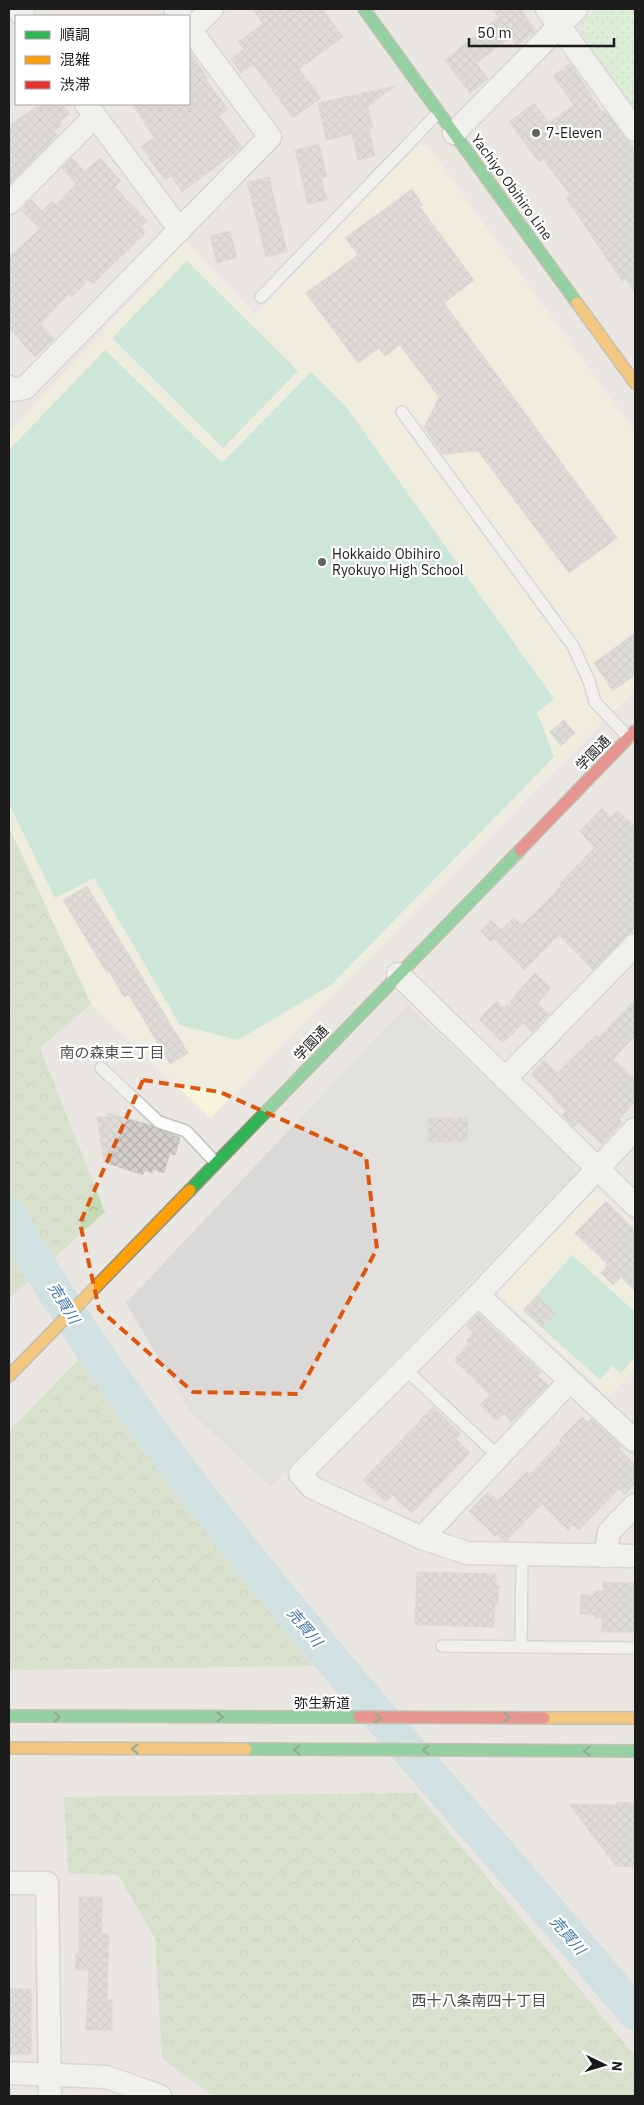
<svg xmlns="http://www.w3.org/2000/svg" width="644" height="2105" font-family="'IBM Plex Sans','Noto Sans JP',sans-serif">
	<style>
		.education { fill: #f6f4db }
		.forest { fill: url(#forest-crowns) }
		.park { fill: url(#park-dots) }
		.pitch { fill: #abe4ca }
		.parking { fill: #dad9d7 }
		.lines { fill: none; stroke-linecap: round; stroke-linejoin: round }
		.river { stroke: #b4d8df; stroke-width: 35 }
		.building { fill: url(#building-cross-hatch); stroke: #cdc8c4 }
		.lane-casing { stroke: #c2c1bf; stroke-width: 14 }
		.street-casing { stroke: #c2c1bf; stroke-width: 25 }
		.fast-casing { stroke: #92937a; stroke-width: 14 }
		.slow-casing { stroke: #92937a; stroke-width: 14 }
		.jam-casing { stroke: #92937a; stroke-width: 14 }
		.lane { stroke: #fcfbfb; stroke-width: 11 }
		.street { stroke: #fcfbfb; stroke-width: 22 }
		.fast { stroke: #30b455; stroke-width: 11 }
		.slow { stroke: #ff9f0a; stroke-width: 11 }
		.jam { stroke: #e5322d; stroke-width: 11 }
		.oneway { stroke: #246035 }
		.marked { fill: none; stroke: #de560d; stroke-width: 4; stroke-dasharray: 10 6; stroke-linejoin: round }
		.poi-dot { fill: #636261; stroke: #fff; stroke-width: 2 }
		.labels { text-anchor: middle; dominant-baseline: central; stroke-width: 4.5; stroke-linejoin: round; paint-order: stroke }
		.poi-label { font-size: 14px; fill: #1b1b1b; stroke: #fff; text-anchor: start }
		.street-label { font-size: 14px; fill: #1b1b1b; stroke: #fff }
		.neighbourhood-label { font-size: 15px; fill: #4e4e4e; stroke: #fff }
		.water-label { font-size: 15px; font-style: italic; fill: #4177a6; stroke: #fff }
	</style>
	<defs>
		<pattern id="forest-crowns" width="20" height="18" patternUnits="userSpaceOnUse" patternTransform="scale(1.25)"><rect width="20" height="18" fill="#c4dab5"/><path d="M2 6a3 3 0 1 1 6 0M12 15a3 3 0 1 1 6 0" fill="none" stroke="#a8ba9b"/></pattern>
		<pattern id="park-dots" width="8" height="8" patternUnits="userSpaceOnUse" patternTransform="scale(1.25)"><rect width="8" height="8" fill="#cef3cd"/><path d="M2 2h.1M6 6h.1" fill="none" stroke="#b0d0af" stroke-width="1.8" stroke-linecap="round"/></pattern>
		<pattern id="building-cross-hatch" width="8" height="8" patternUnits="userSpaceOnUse" patternTransform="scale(1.25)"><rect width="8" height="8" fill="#d2cfcb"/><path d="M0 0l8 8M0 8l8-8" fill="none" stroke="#b4b1ae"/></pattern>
	</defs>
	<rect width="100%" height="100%" fill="#eae7e2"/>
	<g class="education">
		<polygon points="419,144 427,145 635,432 635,690 210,1118 91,1004 9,827 9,433 186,241 255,315"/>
		<polygon points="594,1186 635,1225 635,1368 608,1397 496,1291"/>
	</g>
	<g class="forest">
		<polygon points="9,827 91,1004 40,1048 105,1212 9,1299"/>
		<polygon points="80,1358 313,1666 9,1670 9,1431"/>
		<polygon points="417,1793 635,2056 635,2096 217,2096 209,2093 162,2058 155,1938 118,1875 68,1873 64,1797"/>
	</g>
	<polygon class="park" points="596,9 635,9 635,111 580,35 581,24"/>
	<g class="pitch">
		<polygon points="187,261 298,371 223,448 112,338"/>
		<polygon points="105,350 222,463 311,372 347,408 554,699 537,712 554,757 331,985 238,1040 180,1025 94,878 55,898 9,804 9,450"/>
		<polygon points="572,1255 635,1312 635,1357 621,1373 612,1366 600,1380 523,1311"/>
	</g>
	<polygon class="parking" points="407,1005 574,1159 575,1175 270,1487 190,1411 126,1303"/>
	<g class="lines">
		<path class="river" d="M9,1216C179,1509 419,1754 635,2013"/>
	</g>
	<g class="building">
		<polygon points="252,9 322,9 343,37 299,69 321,98 293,118 253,64 241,73 231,59 244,49 238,42 263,24"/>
		<polygon points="493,9 521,9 536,31 517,46 511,38 507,40 476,63 488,79 470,93 445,60 498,17"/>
		<polygon points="189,51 207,78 205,79 228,109 219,116 242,147 182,192 171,176 165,180 141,147 154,137 132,104 189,104"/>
		<polygon points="570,63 602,112 605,111 635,149 635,293 626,279 622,281 566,198 570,195 543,159 539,162 509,122 534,103 549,123 574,105 553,76"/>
		<polygon points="395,86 368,107 373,128 369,129 375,156 358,160 352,134 326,140 318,103"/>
		<polygon points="40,104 62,104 70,114 60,121 62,125 54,131 57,135 9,185 9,126"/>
		<polygon points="319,144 327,177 321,178 327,200 308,204 295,150"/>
		<polygon points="72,158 85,171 100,158 121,181 115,187 147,221 141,227 146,232 93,284 89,280 72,297 69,294 40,324 54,339 35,357 9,328 9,257 40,229 21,210 31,199 42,211 52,201 56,205 76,184 62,168"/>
		<polygon points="269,177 287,252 266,257 247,182"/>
		<polygon points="412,189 423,205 420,207 474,280 444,303 617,538 569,573 478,451 443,454 424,428 439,397 400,345 385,356 379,348 358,363 306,293 358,255 345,238"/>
		<polygon points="230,231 237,257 217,263 210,236"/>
		<polygon points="635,633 635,675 613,691 594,663"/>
		<polygon points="564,720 575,733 561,746 550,732"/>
		<polygon points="602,808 611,817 617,810 635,826 635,928 593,970 559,935 524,970 494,939 491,942 480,931 491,920 501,930 514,917 522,925 552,896 561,885 560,883 594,848 580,831"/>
		<polygon points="87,886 188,1053 170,1064 129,995 124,997 109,971 107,973 63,900"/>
		<polygon points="535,973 551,988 538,1003 549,1014 532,1032 523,1023 503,1043 479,1019 497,1001 504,1008"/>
		<polygon points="635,1000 635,1036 613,1059 635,1080 635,1102 619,1119 622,1122 602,1144 578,1122 574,1127 562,1115 566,1111 531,1074 544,1060 557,1073 596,1035 599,1037"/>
		<polygon points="107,1113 153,1126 180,1138 175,1155 170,1153 164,1173 153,1169 152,1173 145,1170 143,1175 104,1162 97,1116 106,1118"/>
		<polygon points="429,1118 468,1118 467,1142 428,1141"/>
		<polygon points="606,1201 635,1230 635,1291 621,1277 613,1285 601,1273 608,1265 575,1233"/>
		<polygon points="538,1295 556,1314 542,1327 524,1309"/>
		<polygon points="478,1314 541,1372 538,1376 548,1385 512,1422 504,1414 497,1421 480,1405 490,1395 454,1360 469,1344 466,1341 473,1333 466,1326"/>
		<polygon points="433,1407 461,1434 456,1439 470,1453 412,1513 393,1495 386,1502 363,1480"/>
		<polygon points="582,1417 588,1422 591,1418 622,1446 619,1449 635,1465 635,1484 625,1495 619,1489 579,1530 573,1525 568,1530 542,1504 506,1541 503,1541 497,1534 495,1536 469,1511 488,1492 498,1501 527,1471 530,1474 561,1442 559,1440"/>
		<polygon points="417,1572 496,1574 496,1586 499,1586 498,1604 495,1604 494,1627 415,1625"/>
		<polygon points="603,1582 635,1583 635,1632 602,1632 602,1618 595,1618 595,1615 580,1614 581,1595 594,1595 594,1591 603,1591"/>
		<polygon points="617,1802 635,1803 635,1867 616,1866 569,1804 617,1805"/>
		<polygon points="79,1897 102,1897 102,1934 109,1934 107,2000 112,2000 112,2030 86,2030 89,1970 75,1970 76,1954 79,1954"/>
		<rect x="9" y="1989" width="22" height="65"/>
	</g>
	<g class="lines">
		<defs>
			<g id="lane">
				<polyline points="261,297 439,112"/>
				<polyline points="402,412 573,646 589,681 595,702 629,738"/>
				<polyline points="101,1068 159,1122 186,1131 215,1162"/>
				<polyline points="405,1369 499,1457"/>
				<polyline points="442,1646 635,1648"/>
				<polyline points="521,1647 522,1554"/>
			</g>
			<g id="street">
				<polyline points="18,9 23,16"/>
				<polyline points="175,9 180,16"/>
				<polyline points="547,9 635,130"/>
				<polyline points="190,30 212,9"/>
				<polyline points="86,104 180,230"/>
				<polyline points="454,133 576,9"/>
				<polyline points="9,203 95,116"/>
				<polyline points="9,387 10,390 25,388 270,137 189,28"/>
				<polyline points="398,974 635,1205"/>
				<polyline points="505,1079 635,945"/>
				<polyline points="635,1129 478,1295 300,1474 313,1488 422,1538 467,1553 635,1556"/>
				<polyline points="478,1295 635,1441"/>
				<polyline points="422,1538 570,1381"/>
				<polyline points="605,1556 609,1532 635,1505"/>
				<polyline points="9,1883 47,1883 50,2096"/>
				<polyline points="9,2073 106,2077 160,2096"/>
			</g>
			<g id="fast">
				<polyline points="364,9 577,303"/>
				<polyline points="190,1190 520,850"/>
				<polyline points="9,1716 359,1717"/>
				<polyline points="246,1749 635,1751"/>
			</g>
			<g id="slow">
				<polyline points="577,303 635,383"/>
				<polyline points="9,1376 190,1190"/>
				<polyline points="544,1718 635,1718"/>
				<polyline points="9,1748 246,1749"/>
			</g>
			<g id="jam">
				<polyline points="520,850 635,731"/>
				<polyline points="359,1717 544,1718"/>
			</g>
		</defs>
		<use href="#lane" class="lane-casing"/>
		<use href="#street" class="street-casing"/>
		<use href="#fast" class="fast-casing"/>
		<use href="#slow" class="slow-casing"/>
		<use href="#jam" class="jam-casing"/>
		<use href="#lane" class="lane"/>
		<use href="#street" class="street"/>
		<use href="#fast" class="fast"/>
		<use href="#slow" class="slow"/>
		<use href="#jam" class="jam"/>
	</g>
	<defs><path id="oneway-chevron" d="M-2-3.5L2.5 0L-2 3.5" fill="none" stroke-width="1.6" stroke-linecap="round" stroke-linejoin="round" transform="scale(1.25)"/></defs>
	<g class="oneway">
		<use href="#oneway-chevron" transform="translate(57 1717)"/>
		<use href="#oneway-chevron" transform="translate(220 1717)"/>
		<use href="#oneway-chevron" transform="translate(507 1717)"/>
		<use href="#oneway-chevron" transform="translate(378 1718)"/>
		<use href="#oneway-chevron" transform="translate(135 1749) rotate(-180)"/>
		<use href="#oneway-chevron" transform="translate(297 1750) rotate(-180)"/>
		<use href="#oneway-chevron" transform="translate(426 1750) rotate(-180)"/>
		<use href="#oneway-chevron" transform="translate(587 1751) rotate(-180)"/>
	</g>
	<path d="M0 0H644V2105H0ZM143,1080L220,1092L366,1157L377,1249L298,1394L193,1392L99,1309L80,1223Z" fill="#eae7e2" fill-opacity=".55" fill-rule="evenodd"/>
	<path class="marked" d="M143,1080L220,1092L366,1157L377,1249L298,1394L193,1392L99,1309L80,1223Z"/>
	<g class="poi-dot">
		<circle cx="536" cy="133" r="5"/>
		<circle cx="322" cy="562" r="5"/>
	</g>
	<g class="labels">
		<g class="poi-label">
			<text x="546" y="133">7-Eleven</text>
			<text x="332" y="554">Hokkaido Obihiro<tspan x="332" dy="16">Ryokuyo High School</tspan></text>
		</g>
		<g class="street-label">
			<text transform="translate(512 187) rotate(54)">Yachiyo Obihiro Line</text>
			<text transform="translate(593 753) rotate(-46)">学園通</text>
			<text transform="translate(311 1043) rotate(-46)">学園通</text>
			<text x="322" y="1703">弥生新道</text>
		</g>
		<g class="neighbourhood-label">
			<text x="112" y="1052">南の森東三丁目</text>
			<text x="479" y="2000">西十八条南四十丁目</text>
		</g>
		<g class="water-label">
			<text transform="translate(64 1303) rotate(58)">売買川</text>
			<text transform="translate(305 1627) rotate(50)">売買川</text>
			<text transform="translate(568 1935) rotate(49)">売買川</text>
		</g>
	</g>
	<rect width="644" height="2105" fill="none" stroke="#1b1b1b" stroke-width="20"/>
	<rect x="15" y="15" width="175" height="90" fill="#ffffff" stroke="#a4a4a4"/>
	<rect x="25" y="31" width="25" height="8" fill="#30b455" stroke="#a4a4a4"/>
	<text x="60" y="40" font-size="15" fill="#1b1b1b">順調</text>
	<rect x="25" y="56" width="25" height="8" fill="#ff9f0a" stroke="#a4a4a4"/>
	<text x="60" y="65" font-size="15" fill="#1b1b1b">混雑</text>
	<rect x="25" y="81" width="25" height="8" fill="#e5322d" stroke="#a4a4a4"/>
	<text x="60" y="90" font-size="15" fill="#1b1b1b">渋滞</text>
	<g transform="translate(604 2065) rotate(95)" stroke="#ffffff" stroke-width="4" paint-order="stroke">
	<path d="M0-4L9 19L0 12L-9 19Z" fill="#1b1b1b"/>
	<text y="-8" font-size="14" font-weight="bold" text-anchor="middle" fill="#1b1b1b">N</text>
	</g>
	<path d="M469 38v8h145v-8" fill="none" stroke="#1b1b1b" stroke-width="2.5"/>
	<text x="477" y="38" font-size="15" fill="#1b1b1b" stroke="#ffffff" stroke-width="4" paint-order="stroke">50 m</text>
</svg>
